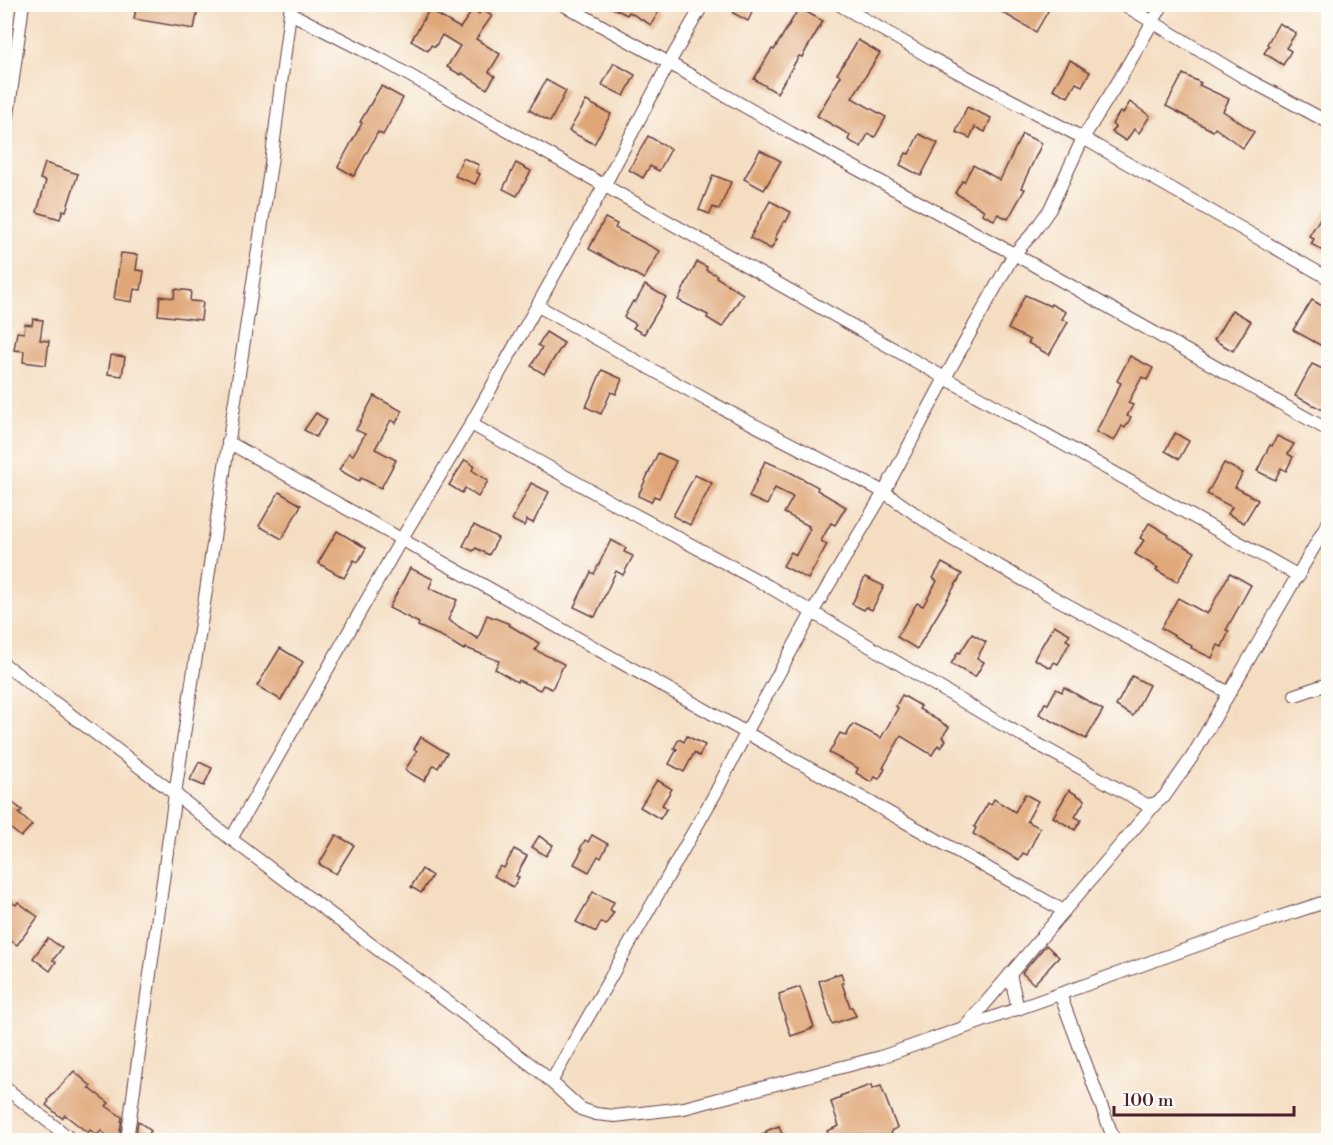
<svg xmlns="http://www.w3.org/2000/svg" width="1333" height="1145" font-family="'Libre Bodoni',serif">
	<style>
		.building { fill: #dfa576 }
		.lines { fill: none; stroke-linecap: round; stroke-linejoin: round }
		.minor-casing { stroke: #643c42; stroke-width: 14 }
		.minor { stroke: #fff; stroke-width: 12 }
	</style>
	<rect width="100%" height="100%" fill="#fdfcf7"/>
	<filter id="ink" filterUnits="userSpaceOnUse"><feTurbulence type="fractalNoise" baseFrequency=".0167" numOctaves="2"/><feDisplacementMap in="SourceGraphic" scale="12" xChannelSelector="R" yChannelSelector="G"/><feConvolveMatrix kernelMatrix="1 2 1 2 8 2 1 2 1" color-interpolation-filters="sRGB"/></filter>
	<filter id="wash" filterUnits="userSpaceOnUse"><feTurbulence type="fractalNoise" baseFrequency=".008" numOctaves="4" result="noise"/><feDisplacementMap in="SourceGraphic" scale="24" xChannelSelector="R" yChannelSelector="G"/><feGaussianBlur stdDeviation="1.35" result="paint"/><feColorMatrix in="noise" values="0 0 0 0 0 0 0 0 0 0 0 0 0 0 0 0 0 1.4 0 .05"/><feComposite in="paint" operator="in"/></filter>
	<g filter="url(#wash)">
		<rect width="100%" height="100%" fill="#f4ddc1"/>
		<g id="blocks">
			<g class="building">
				<polygon points="137,4 177,4 198,9 194,29 134,19"/>
				<polygon points="605,4 659,4 655,11 658,13 651,25 629,12 627,15"/>
				<polygon points="737,4 756,4 748,21 733,13"/>
				<polygon points="988,4 1052,4 1036,32"/>
				<polygon points="799,8 823,21 802,57 799,56 777,93 754,79 772,49 774,50"/>
				<polygon points="429,10 460,28 473,10 479,14 482,10 492,16 476,39 500,54 489,72 495,76 487,89 462,73 461,75 447,67 460,46 442,35 435,47 431,45 428,51 411,41"/>
				<polygon points="1279,23 1296,33 1286,48 1291,51 1283,65 1264,53 1269,46 1267,44"/>
				<polygon points="858,40 880,53 852,98 886,117 875,137 868,134 861,147 848,140 850,135 817,116 841,76 837,74"/>
				<polygon points="1070,60 1090,72 1082,86 1076,83 1068,97 1053,89"/>
				<polygon points="614,63 635,75 624,96 602,85"/>
				<polygon points="1183,74 1201,83 1199,85 1229,99 1223,111 1254,132 1243,148 1215,128 1213,131 1166,106"/>
				<polygon points="546,80 566,91 550,122 529,110"/>
				<polygon points="381,86 403,98 383,135 378,132 354,176 338,167 362,123 360,122"/>
				<polygon points="586,101 611,114 594,144 569,131"/>
				<polygon points="1130,102 1150,116 1139,133 1134,129 1126,141 1112,132 1115,127 1112,124 1120,112 1123,113"/>
				<polygon points="967,107 991,118 985,132 975,127 970,138 956,132"/>
				<polygon points="919,134 938,143 921,176 900,165 906,153 909,154"/>
				<polygon points="1022,134 1042,143 1021,188 1025,189 1008,219 998,214 994,220 982,214 984,210 955,193 962,181 964,182 973,165 1000,180"/>
				<polygon points="648,136 671,149 659,171 650,166 643,178 629,170"/>
				<polygon points="760,150 781,161 764,190 744,179"/>
				<polygon points="463,158 479,165 476,172 480,174 475,184 455,176"/>
				<polygon points="45,163 78,174 66,211 63,210 60,219 37,212 46,181 40,179"/>
				<polygon points="516,163 531,171 517,196 503,189"/>
				<polygon points="713,175 731,182 719,210 713,207 710,214 699,210"/>
				<polygon points="770,201 791,212 786,222 784,221 775,238 777,239 771,249 750,238"/>
				<polygon points="1329,204 1329,254 1311,244 1314,239 1309,236"/>
				<polygon points="605,218 617,224 615,228 660,251 644,279 589,249"/>
				<polygon points="121,253 138,255 136,270 144,271 141,290 134,289 132,302 114,299"/>
				<polygon points="697,262 707,267 706,270 717,275 716,277 743,294 722,327 707,318 708,315 678,300"/>
				<polygon points="645,285 666,297 644,334 633,328 636,324 624,317 633,301 635,303"/>
				<polygon points="175,289 191,291 190,301 203,302 201,320 158,315 160,296 174,298"/>
				<polygon points="1025,295 1050,306 1051,304 1066,312 1062,319 1068,322 1049,355 1028,343 1030,340 1008,329"/>
				<polygon points="1312,300 1329,310 1329,350 1293,330"/>
				<polygon points="1232,310 1251,321 1233,351 1214,340"/>
				<polygon points="33,319 43,320 40,340 49,341 46,365 23,362 24,351 14,350 17,332 24,333 25,324 32,325"/>
				<polygon points="546,332 564,343 544,374 531,366 542,348 538,345"/>
				<polygon points="111,355 125,357 122,376 108,374"/>
				<polygon points="1130,356 1153,368 1147,380 1142,377 1128,403 1133,405 1127,416 1131,417 1125,428 1122,426 1114,441 1096,432 1121,383 1117,381"/>
				<polygon points="1312,364 1329,372 1329,413 1295,396"/>
				<polygon points="602,370 622,379 616,394 611,392 601,414 586,407"/>
				<polygon points="374,396 402,411 396,423 391,420 375,449 396,460 381,488 361,478 359,481 339,470 349,453 353,455 365,434 356,430"/>
				<polygon points="316,413 327,420 316,437 304,430"/>
				<polygon points="1175,433 1189,441 1179,459 1165,451"/>
				<polygon points="1277,436 1294,444 1288,454 1293,457 1286,471 1281,468 1275,480 1257,471 1270,445 1272,446"/>
				<polygon points="658,453 676,461 659,498 654,496 651,502 638,496"/>
				<polygon points="465,460 474,466 472,470 488,481 478,497 465,488 462,493 449,485"/>
				<polygon points="765,461 788,471 818,487 817,490 846,507 835,525 831,523 821,541 827,544 808,579 783,566 791,552 796,555 810,529 808,527 809,526 784,513 793,497 775,488 767,505 749,497"/>
				<polygon points="1224,463 1243,473 1235,487 1258,500 1244,523 1228,514 1232,507 1207,494"/>
				<polygon points="695,475 712,483 690,525 673,516"/>
				<polygon points="531,483 549,492 533,523 527,520 524,526 512,520"/>
				<polygon points="279,492 301,505 282,539 259,526"/>
				<polygon points="1149,523 1169,535 1168,537 1195,552 1177,582 1156,570 1158,568 1135,554 1144,540 1140,538"/>
				<polygon points="474,525 498,538 489,555 476,548 473,551 463,546"/>
				<polygon points="337,531 366,548 358,562 354,560 344,578 318,563"/>
				<polygon points="611,540 626,548 624,552 633,556 623,575 616,571 595,617 574,607 591,572 594,574"/>
				<polygon points="942,563 962,574 917,649 897,637 917,603 923,606 937,581 933,578"/>
				<polygon points="410,568 433,579 429,588 457,600 448,620 478,639 487,615 510,624 509,625 539,643 535,650 564,664 552,689 543,685 540,690 518,680 517,682 495,669 499,661 466,648 464,650 443,637 418,626 419,623 389,608"/>
				<polygon points="1230,573 1251,585 1226,630 1229,631 1222,647 1218,645 1212,658 1191,648 1192,646 1161,628 1178,598 1207,614"/>
				<polygon points="865,577 884,586 872,610 866,607 864,610 852,604"/>
				<polygon points="1054,625 1070,634 1066,640 1070,642 1058,664 1054,662 1051,668 1034,659"/>
				<polygon points="972,634 986,642 977,658 984,662 975,677 951,664 958,652 960,653"/>
				<polygon points="280,648 303,662 281,700 257,686"/>
				<polygon points="1132,676 1149,685 1133,716 1116,706"/>
				<polygon points="1064,687 1103,710 1086,739 1039,714 1045,703 1048,704 1056,689 1062,692"/>
				<polygon points="902,695 921,706 919,709 949,727 942,737 946,740 941,748 938,745 932,755 901,736 883,768 885,769 879,779 875,777 871,782 856,773 858,768 829,753 840,733 846,736 853,724 881,738 898,708 896,706"/>
				<polygon points="687,736 705,745 699,756 694,753 684,772 669,764 677,749 674,748 679,739 684,742"/>
				<polygon points="421,737 447,753 438,768 434,765 424,781 405,770 417,751 414,749"/>
				<polygon points="199,762 212,768 204,786 190,780"/>
				<polygon points="657,780 672,789 662,805 667,808 660,819 640,807"/>
				<polygon points="1069,790 1085,800 1075,817 1081,820 1075,830 1053,817"/>
				<polygon points="1025,794 1038,801 1027,821 1040,828 1027,855 1023,853 1019,860 973,834 976,828 974,827 988,803 991,805 994,799 1015,812"/>
				<polygon points="13,803 22,810 19,814 32,825 21,837 4,823 4,813"/>
				<polygon points="336,835 354,845 336,874 319,864"/>
				<polygon points="592,835 608,844 601,858 598,856 589,872 574,864 582,850 580,849 585,840 588,842"/>
				<polygon points="539,836 553,845 546,856 532,847"/>
				<polygon points="514,849 527,856 516,876 519,877 513,887 494,876 500,866 504,868"/>
				<polygon points="422,869 432,876 421,893 411,887"/>
				<polygon points="593,892 614,902 610,910 614,912 606,925 601,922 596,932 576,922"/>
				<polygon points="4,897 16,905 18,902 38,917 17,945 4,936"/>
				<polygon points="48,938 62,948 53,960 56,962 50,971 33,958"/>
				<polygon points="1046,945 1059,957 1034,984 1022,973"/>
				<polygon points="841,973 844,983 842,983 850,1007 852,1007 856,1016 832,1024 819,981"/>
				<polygon points="800,987 814,1027 811,1028 812,1029 791,1036 779,999 780,998 779,994"/>
				<polygon points="74,1071 91,1086 89,1088 109,1103 106,1106 122,1117 119,1140 113,1140 101,1131 97,1135 90,1130 88,1133 65,1115 62,1118 46,1105 49,1101 48,1100"/>
				<polygon points="871,1085 872,1089 881,1086 897,1128 891,1131 892,1135 878,1140 831,1140 827,1131 839,1126 831,1102 841,1098 840,1096"/>
				<polygon points="138,1121 151,1131 144,1140 135,1140"/>
				<polygon points="779,1126 784,1140 750,1140 767,1133 766,1131"/>
			</g>
		</g>
	</g>
	<g filter="url(#ink)">
		<use href="#blocks" fill-opacity="0" stroke="#643c42" stroke-width="1.5"/>
		<g class="lines">
			<defs>
				<g id="minor">
					<polyline points="562,4 669,63 791,133 1014,254 1328,430"/>
					<polyline points="838,4 933,59 1083,138 1328,278"/>
					<polyline points="1123,4 1245,78 1328,122"/>
					<polyline points="290,13 384,61 945,378 1299,576"/>
					<polyline points="4,145 23,4"/>
					<polyline points="538,306 710,402 884,492 950,538 1055,598 1229,693"/>
					<polyline points="471,424 615,504 768,586 989,717 1147,805 1156,803"/>
					<polyline points="228,442 1064,911"/>
					<polyline points="4,664 175,794 231,839 538,1070 581,1109 596,1114 615,1116 684,1108 881,1057 1258,924 1328,901"/>
					<polyline points="1295,695 1328,684"/>
					<polyline points="231,839 402,538 471,424 604,186 669,63 703,4"/>
					<polyline points="1010,974 1018,1009"/>
					<polyline points="1060,994 1114,1140"/>
					<polyline points="966,1026 1156,803 1164,797 1192,757 1328,523"/>
					<polyline points="551,1082 716,792 747,731 812,613 884,492 945,378 1014,254 1033,233 1050,209 1083,138 1118,82 1163,4"/>
					<polyline points="4,1087 72,1140"/>
					<polyline points="127,1140 175,794 271,164 291,4"/>
				</g>
			</defs>
			<use href="#minor" class="minor-casing"/>
			<use href="#minor" class="minor"/>
		</g>
	</g>
	<rect width="1333" height="1145" fill="none" stroke="#fdfcf7" stroke-width="24"/>
	<path d="M1114 1106v9h180v-9" fill="none" stroke="#4a1f2b" stroke-width="3"/>
	<text x="1123" y="1106" font-size="18" fill="#4a1f2b" stroke="#fdfcf7" stroke-width="4.5" paint-order="stroke">100 m</text>
</svg>
